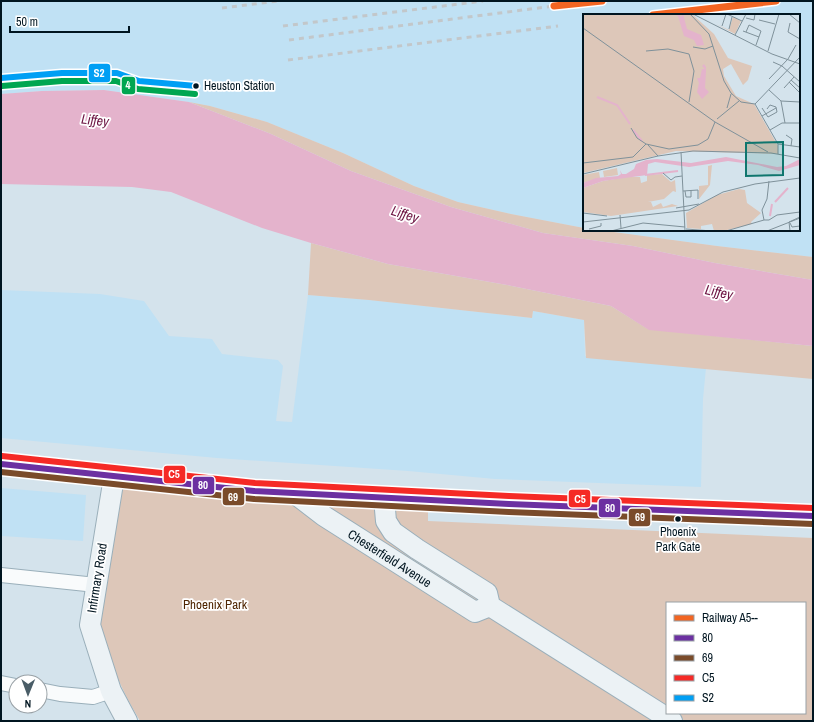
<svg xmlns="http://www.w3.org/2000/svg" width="814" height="722" font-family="'Archivo Narrow',sans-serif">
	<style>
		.built { fill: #c0e1f4 }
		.green { fill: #ddc7b9; fill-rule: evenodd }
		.water { fill: #e4b3cc }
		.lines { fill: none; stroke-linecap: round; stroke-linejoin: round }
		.street-casing { stroke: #9aafba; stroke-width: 16 }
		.secondary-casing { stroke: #9aafba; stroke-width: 22 }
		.street { stroke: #f9fbfc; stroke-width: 14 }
		.secondary { stroke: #ecf2f5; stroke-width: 20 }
		.rail { stroke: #c2c7ca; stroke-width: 3; stroke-dasharray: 5 5; stroke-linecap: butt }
		.bus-1-casing { stroke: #fff; stroke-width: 9 }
		.bus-2-casing { stroke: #fff; stroke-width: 9 }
		.bus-3-casing { stroke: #fff; stroke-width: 9 }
		.bus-4-casing { stroke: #fff; stroke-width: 9 }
		.bus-5-casing { stroke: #fff; stroke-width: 9 }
		.bus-1 { stroke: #6c30a1; stroke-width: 6 }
		.bus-2 { stroke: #7a4b2a; stroke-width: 6 }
		.bus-3 { stroke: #f52a26; stroke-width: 6 }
		.bus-4 { stroke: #009ff4; stroke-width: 6 }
		.bus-5 { stroke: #00a651; stroke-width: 6 }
		.rail-1-casing { stroke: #fff; stroke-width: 10 }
		.rail-1 { stroke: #f26522; stroke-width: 7 }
		.bus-dot { fill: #001520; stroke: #fff; stroke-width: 1.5 }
		.labels { text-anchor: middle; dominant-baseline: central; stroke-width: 3.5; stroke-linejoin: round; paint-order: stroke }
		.bus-label { font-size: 12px; fill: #001520; stroke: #fff; text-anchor: start }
		.street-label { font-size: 13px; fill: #001520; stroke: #fff }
		.park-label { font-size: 13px; fill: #4f2502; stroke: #fff }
		.water-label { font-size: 14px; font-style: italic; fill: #6d1543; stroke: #fff }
		.inset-river { fill: none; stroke: #e4b3cc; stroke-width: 2 }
		.inset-road { fill: none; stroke: #7f919a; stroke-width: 1 }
		.view { fill: #0f766e; fill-opacity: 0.15; stroke: #0f766e; stroke-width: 2 }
		.inset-edge { fill: none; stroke: #001520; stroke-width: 2 }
		.line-badge { stroke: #fff; stroke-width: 1.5 }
		.badge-label { font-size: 11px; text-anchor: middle; font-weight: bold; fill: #fff }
	</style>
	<rect width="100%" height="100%" fill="#d4e3ec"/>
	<g class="built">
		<polygon points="1,1 813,1 813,257 717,246 599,230 799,230 799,15 584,15 584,228 511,214 458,202 414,186 343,153 267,122 210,106 189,102 104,90 42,91 1,94"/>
		<polygon points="1,290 100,294 144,301 169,336 212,339 222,354 278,360 283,366 276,421 292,422 308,295 369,300 532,318 533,311 584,320 585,356 706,368 703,399 701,487 495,479 408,471 217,458 1,438"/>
		<polygon points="1,488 86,495 83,541 1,536"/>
	</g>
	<g class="green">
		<polygon points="189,102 210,106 267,122 343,153 414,186 458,202 511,214 584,228 584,230 599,230 717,246 813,257 813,280 715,263 633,246 543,233 451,207 351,171 271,134"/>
		<polygon points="311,243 388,264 507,285 611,306 648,329 813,346 813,379 586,358 584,320 533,311 532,318 369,300 308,295"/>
		<path d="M114,477L428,500V521L813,538V721H140L127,698L104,649L94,599ZM667,603H805V713H667Z"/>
	</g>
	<polygon class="water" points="104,90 189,102 271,134 351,171 451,207 543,233 633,246 715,263 813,280 813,346 649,330 611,306 507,285 388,264 311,243 262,228 171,192 132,187 1,184 1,94 42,91"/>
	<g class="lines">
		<defs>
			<g id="street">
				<polyline points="1,575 96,585"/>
				<polyline points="1,683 16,686"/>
				<polyline points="40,690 60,694 93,697 111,691"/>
			</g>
			<g id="secondary">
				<polyline points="1,464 254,491 509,504 813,516"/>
				<polyline points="114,477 90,625 111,691 127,721"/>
				<path id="s1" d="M294,493L324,516L475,612L490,606"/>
				<polyline points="384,498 386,521 393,532 417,549 487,593 490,606 672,721"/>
			</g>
		</defs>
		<use href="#street" class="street-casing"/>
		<use href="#secondary" class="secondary-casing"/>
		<use href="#street" class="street"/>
		<use href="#secondary" class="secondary"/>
		<g class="rail">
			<polyline points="222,8 278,1"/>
			<polyline points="283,26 483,1"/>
			<polyline points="289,40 554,6"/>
			<polyline points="288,60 558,26"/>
		</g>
		<defs>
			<polyline id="bus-1" points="1,464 254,491 509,504 813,516"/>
			<polyline id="bus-2" points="1,472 254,499 509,512 813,524"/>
			<polyline id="bus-3" points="2,456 255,483 509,496 813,508"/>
			<polyline id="bus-4" points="1,78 62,73 117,73 139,81 196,86"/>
			<polyline id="bus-5" points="2,86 62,81 116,81 138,89 195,94"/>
		</defs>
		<use href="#bus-1" class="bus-1-casing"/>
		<use href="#bus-2" class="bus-2-casing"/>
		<use href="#bus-3" class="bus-3-casing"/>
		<use href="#bus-4" class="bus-4-casing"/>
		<use href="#bus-5" class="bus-5-casing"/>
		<use href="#bus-1" class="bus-1"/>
		<use href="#bus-2" class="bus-2"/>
		<use href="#bus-3" class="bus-3"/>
		<use href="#bus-4" class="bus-4"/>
		<use href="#bus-5" class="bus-5"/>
		<defs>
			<g id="rail-1">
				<polyline points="554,6 602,1"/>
				<polyline points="653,15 776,1"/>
			</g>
		</defs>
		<use href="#rail-1" class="rail-1-casing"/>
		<use href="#rail-1" class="rail-1"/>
	</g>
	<g class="bus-dot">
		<circle cx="196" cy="86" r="3.5"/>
		<circle cx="678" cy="519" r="3.5"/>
	</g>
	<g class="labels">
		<g class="bus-label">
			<text x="204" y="86">Heuston Station</text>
			<text x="678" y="532" text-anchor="middle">Phoenix<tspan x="678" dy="15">Park Gate</tspan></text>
		</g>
		<g class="street-label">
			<text stroke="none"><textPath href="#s1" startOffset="116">Chesterfield Avenue</textPath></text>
			<text transform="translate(97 578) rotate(-81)">Infirmary Road</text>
		</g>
		<g class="park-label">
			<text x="215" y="604">Phoenix Park</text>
		</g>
		<g class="water-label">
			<text transform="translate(95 120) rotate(6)">Liffey</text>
			<text transform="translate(405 214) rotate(18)">Liffey</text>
			<text transform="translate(719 292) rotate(12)">Liffey</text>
		</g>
	</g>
	<g transform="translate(583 14)">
		<rect width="217" height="217" fill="#d4e3ec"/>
		<path d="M0,0H109L131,20L145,44L169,52L165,66L160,71L148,50L140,55L141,62L153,82L171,90L195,132V140L93,137L0,159ZM150,3L158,7L152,20L133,10L146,16ZM129,151L127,171L116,185V172L125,171V152ZM34,154L35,161L21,163L20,157ZM16,158L17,164L0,169V161ZM79,160L88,168L92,166L93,178L90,177L81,185L65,188H68L70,193L78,189L80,193L89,190L95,192L28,202L0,198V174L20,167L44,163H57L58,169L64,167V161ZM156,175L162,176L164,189L178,199L168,208L169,210L140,217H131L129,210L118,212V215L104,214L103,199L134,181Z" fill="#ddc7b9"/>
		<path d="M91,0H96L98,3L100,0L104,15L118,21L121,31L114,32L111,26L101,22L95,2ZM121,50L123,53V57L122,74L126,78L119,85L114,78L116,69L114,64H117L119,55H122L119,52ZM143,143L194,153L203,152L217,145V151L196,157L175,151L145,147L106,153L72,148L65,150L64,161L20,167L0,174V169L13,164L35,162L38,160L37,156L39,160H43L51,155L53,150L63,146L74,145L108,149Z" fill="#e4b3cc"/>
		<path class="inset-river" d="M14,83L34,91L47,110M50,116L59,127M62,161L95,157M192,188L205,174M187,202L189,190"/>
		<path class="inset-road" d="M107,0L126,20L141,67L148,79L158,88L172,90M110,0L189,40L217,50M144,0L159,7M206,0L217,9M163,4L171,6L172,0M176,6L192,10M207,9L205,18L217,25M139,12L143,0M0,14L132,108L185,138M146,15L149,3M160,17L176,23M163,18L166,11L178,17L173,31M152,21L163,0M110,33L122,35L130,32M63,37L85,35L106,40L111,57L106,88M185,37L196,0M190,48L199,52L217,68M186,65L205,45L213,31M208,66L217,74M206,68L217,79M201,74L211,63M186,76L198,87M198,87L202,109M198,87L217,88M144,94L148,80M179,94L185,103L194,98L193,93L187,91L184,95M179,102L193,94M134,105L156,87M48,114L54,124L63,130M187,116L199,109H217M203,121L209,125L208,132M63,130L86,135L115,131L125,125L132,108M195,130L217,133M65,131L75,142M98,138L102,217M195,140V130L172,90L217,43M0,149L50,143L63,130M80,159L88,166L92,163L99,162M0,160L75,142L110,137L188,139L217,144M100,177L115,176V185M102,177L103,183H108V176M93,194L116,190M0,199L24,202M37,201L38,214M181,206L179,196L184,185L186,167M181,206H186L194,201L217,198M0,208L106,196L140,178L172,170L217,164M207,209L209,213L217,212M6,215L18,212V209M103,215L129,217M28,217L60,209L102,213M143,217L181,206M184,217L217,204M207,217L206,208L217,203"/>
		<path class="view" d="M200,128V161L163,162V129Z"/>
		<rect width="217" height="217" class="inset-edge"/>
	</g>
	<g class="line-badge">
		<rect x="88" y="63" width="23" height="20" rx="4" fill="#009ff4"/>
		<rect x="121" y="76" width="15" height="19" rx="4" fill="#00a651"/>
		<rect x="163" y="465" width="23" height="19" rx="4" fill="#f52a26"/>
		<rect x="192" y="476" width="23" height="19" rx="4" fill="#6c30a1"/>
		<rect x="222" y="487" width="23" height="19" rx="4" fill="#7a4b2a"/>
		<rect x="568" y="489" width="23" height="19" rx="4" fill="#f52a26"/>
		<rect x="598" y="498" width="23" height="20" rx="4" fill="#6c30a1"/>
		<rect x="628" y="508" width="23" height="19" rx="4" fill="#7a4b2a"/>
	</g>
	<g class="badge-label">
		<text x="99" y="77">S2</text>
		<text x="128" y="89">4</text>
		<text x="174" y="478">C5</text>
		<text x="203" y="489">80</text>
		<text x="233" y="501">69</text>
		<text x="580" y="503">C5</text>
		<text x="610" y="512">80</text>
		<text x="640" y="521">69</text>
	</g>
	<rect width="814" height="722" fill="none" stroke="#001520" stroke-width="4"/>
	<rect x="666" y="602" width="140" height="112" fill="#ffffff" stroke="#99a1a6"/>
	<rect x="674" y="615" width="20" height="6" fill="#f26522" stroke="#99a1a6"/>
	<text x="702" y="622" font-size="12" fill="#001520">Railway A5--</text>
	<rect x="674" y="635" width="20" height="6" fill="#6c30a1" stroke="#99a1a6"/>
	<text x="702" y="642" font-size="12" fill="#001520">80</text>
	<rect x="674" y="655" width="20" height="6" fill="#7a4b2a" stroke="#99a1a6"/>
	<text x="702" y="662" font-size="12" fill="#001520">69</text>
	<rect x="674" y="675" width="20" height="6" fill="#f52a26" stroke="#99a1a6"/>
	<text x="702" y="682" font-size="12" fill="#001520">C5</text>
	<rect x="674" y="695" width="20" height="6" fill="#009ff4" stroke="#99a1a6"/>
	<text x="702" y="702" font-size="12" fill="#001520">S2</text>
	<g transform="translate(28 694) rotate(181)"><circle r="19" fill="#ffffff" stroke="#99a1a6"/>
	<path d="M0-3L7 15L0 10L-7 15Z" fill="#4a5d67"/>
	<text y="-6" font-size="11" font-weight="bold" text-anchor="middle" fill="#001520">N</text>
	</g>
	<path d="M10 26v6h119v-6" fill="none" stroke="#001520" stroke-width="2"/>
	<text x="16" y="26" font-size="12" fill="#001520" stroke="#ffffff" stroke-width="3" paint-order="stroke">50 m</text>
</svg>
